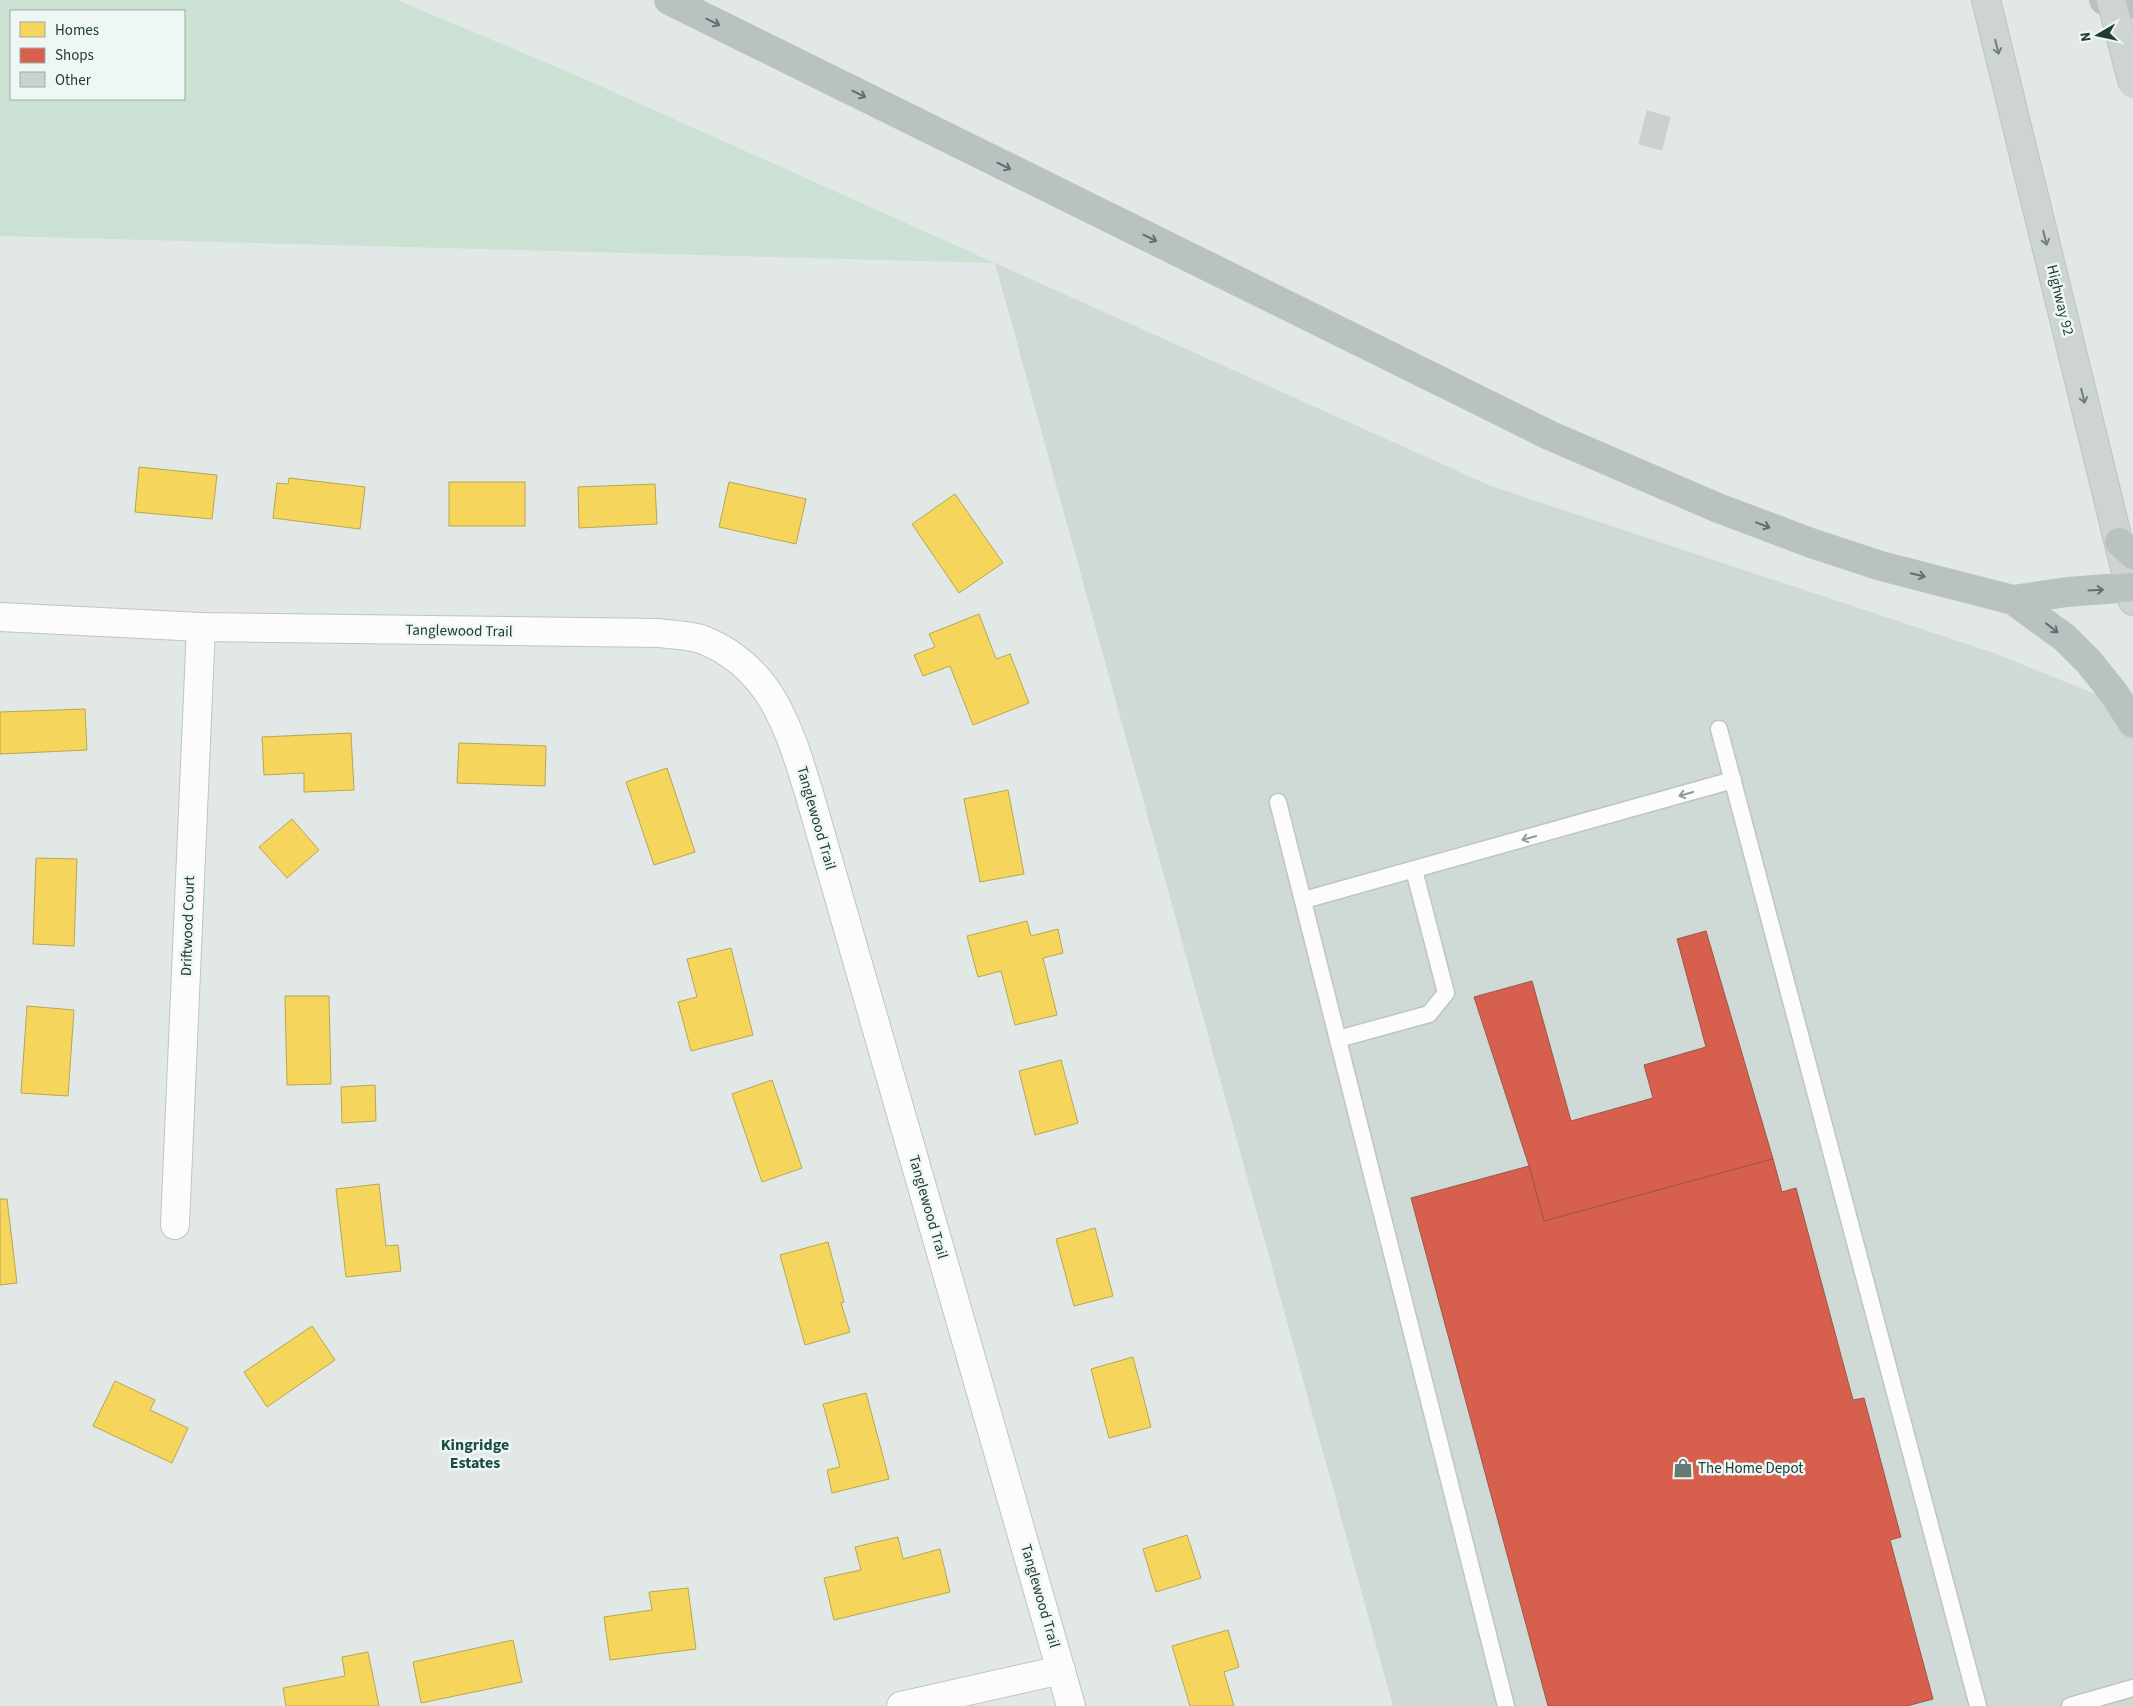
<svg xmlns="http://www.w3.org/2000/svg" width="2133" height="1706" font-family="'Source Sans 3',sans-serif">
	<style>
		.built { fill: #cfd9d6 }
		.green { fill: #cae1d4; fill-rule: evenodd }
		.homes { fill: #f6d55c; stroke: #b6a751 }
		.shops { fill: #d6604d; stroke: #9f5546 }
		.building { fill: #ccd1d0; stroke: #cad1cf }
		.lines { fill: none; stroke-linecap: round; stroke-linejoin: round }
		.service-casing { stroke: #bfc5c3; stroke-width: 19 }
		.minor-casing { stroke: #bfc5c3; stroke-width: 30 }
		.primary-casing { stroke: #bbc5c3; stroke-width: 30 }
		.motorway-casing { stroke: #bbc5c3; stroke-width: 30 }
		.service { stroke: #fbfcfb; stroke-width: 16 }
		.minor { stroke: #fbfcfb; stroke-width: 28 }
		.primary { stroke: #cdd4d3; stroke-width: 28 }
		.motorway { stroke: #b9c1c1; stroke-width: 28 }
		.primary-bridge-casing { stroke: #bbc5c3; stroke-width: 30; stroke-linecap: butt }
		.primary-bridge { stroke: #cdd4d3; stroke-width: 28 }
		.oneway { stroke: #5d716e }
		.oneway2 { stroke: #6e807d }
		.oneway3 { stroke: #8e9c98 }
		.labels { text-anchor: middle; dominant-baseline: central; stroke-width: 5; stroke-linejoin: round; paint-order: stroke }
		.street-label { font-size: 15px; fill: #203b36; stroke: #eff7f4 }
		.poi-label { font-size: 15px; fill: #203b36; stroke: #eff7f4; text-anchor: start }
		.neighbourhood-label { font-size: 16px; font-weight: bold; fill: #1c4d46; stroke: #eff7f4 }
	</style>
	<rect width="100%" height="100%" fill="#e2e8e6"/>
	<polygon class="built" points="995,263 1491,486 1991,652 2133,709 2133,1706 1393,1706"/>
	<path class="green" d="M0,0H397L580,77L995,263L0,236ZM11,11H184V99H11Z"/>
	<g class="homes">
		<polygon points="139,467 217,475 212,519 135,512"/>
		<polygon points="289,478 365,487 360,529 273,518 277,483 288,484"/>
		<rect x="449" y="482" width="76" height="44"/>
		<polygon points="729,482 806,499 796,544 719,527"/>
		<polygon points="655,484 657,524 579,528 578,487"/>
		<polygon points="955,494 1003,563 959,593 912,524"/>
		<polygon points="979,614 996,659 1010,654 1029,703 973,725 950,666 923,676 914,655 935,647 929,634"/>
		<polygon points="85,709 87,750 0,754 0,712"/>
		<polygon points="351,733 354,790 304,792 304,773 264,775 262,737"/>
		<polygon points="459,743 546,746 545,786 457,783"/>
		<polygon points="667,768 695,852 654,865 626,782"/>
		<polygon points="1008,790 1024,874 980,882 964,799"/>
		<polygon points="292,819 319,850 287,878 259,847"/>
		<polygon points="36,858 77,859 74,946 33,944"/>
		<polygon points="1027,921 1031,936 1058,929 1063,953 1043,958 1057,1015 1015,1025 1001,971 978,977 967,936"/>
		<polygon points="731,948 753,1035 691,1051 678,1002 697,997 687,959"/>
		<polygon points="285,996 329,996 331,1084 287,1085"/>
		<polygon points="27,1006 74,1010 68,1096 21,1093"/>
		<polygon points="1061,1060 1078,1123 1035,1135 1019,1071"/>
		<polygon points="772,1080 802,1168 762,1182 732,1094"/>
		<polygon points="375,1085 376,1121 342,1123 341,1087"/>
		<polygon points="379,1184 386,1246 398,1245 401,1271 346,1277 336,1189"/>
		<polygon points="0,1199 7,1199 17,1283 0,1285"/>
		<polygon points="1095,1228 1113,1296 1074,1306 1056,1239"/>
		<polygon points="828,1242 844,1302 841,1303 850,1332 805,1345 780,1255"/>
		<polygon points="312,1326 335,1360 267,1407 244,1372"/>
		<polygon points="1133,1357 1151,1427 1109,1438 1091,1369"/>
		<polygon points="115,1381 155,1400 150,1410 188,1428 172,1463 93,1426"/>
		<polygon points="866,1393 889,1479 832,1493 827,1470 840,1467 823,1404"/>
		<polygon points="1187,1535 1201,1578 1156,1592 1143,1549"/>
		<polygon points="898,1537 903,1559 940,1549 950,1592 834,1620 824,1578 861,1570 855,1547"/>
		<polygon points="688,1588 696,1649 610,1660 604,1617 652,1610 649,1592"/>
		<polygon points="1228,1630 1239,1667 1224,1672 1234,1706 1190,1706 1172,1646"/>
		<polygon points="513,1640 522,1682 421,1703 413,1662"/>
		<polygon points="368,1652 379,1706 286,1706 283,1688 345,1676 342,1657"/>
	</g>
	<g class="shops">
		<polygon points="1706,931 1773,1159 1544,1221 1529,1166 1474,997 1532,981 1571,1121 1653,1098 1644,1065 1706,1047 1677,939"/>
		<polygon points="1773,1159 1782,1192 1796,1188 1853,1400 1864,1398 1901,1537 1890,1540 1933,1699 1907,1706 1548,1706 1411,1198 1529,1166 1544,1221"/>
	</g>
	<polygon class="building" points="1647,111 1670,117 1662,150 1639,144"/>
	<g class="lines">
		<defs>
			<g id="service">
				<polyline points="1719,729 1978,1706"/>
				<polyline points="1278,802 1506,1706"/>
				<polyline points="1304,900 1733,780"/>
				<polyline points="1338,1039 1429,1014 1446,993 1414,870"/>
				<polyline points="2070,1706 2133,1688"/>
			</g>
			<g id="minor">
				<path d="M0,617L201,627L659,633C672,635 688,635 701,639C771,666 789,728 809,793L1071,1706"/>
				<polyline points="175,1225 201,627"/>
				<polyline points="901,1706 1061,1670"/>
			</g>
			<polyline id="primary" points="1986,0 2133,601"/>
			<g id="motorway">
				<polyline points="669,0 1551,436 1718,508 1811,543 1881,566 2013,600 2065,638 2089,662 2113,692 2133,723"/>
				<polyline points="2104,0 2133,4"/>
				<polyline points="2119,542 2133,555"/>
				<polyline points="2013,600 2067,592 2133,587"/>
			</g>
		</defs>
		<use href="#service" class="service-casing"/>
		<use href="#minor" class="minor-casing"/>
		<use href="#primary" class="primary-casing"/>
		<use href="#motorway" class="motorway-casing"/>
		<use href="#service" class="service"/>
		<use href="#minor" class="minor"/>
		<use href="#primary" class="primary"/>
		<use href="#motorway" class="motorway"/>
		<defs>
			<polyline id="primary-bridge" points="2111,0 2133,84"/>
		</defs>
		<use href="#primary-bridge" class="primary-bridge-casing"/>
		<use href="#primary-bridge" class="primary-bridge"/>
	</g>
	<defs><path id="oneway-shaft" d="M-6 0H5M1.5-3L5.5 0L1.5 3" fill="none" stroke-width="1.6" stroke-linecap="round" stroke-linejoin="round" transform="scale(1.25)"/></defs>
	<g class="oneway">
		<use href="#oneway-shaft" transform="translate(713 22) rotate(26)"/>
		<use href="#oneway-shaft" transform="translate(859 94) rotate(26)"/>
		<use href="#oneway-shaft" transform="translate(1004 166) rotate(26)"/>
		<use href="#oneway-shaft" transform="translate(1150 238) rotate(26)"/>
		<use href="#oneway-shaft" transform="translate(1763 525) rotate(21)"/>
		<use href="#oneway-shaft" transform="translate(1918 575) rotate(14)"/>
		<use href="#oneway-shaft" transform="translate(2096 590) rotate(-3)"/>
		<use href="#oneway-shaft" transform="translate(2052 628) rotate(38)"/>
	</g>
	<g class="oneway2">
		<use href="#oneway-shaft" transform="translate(1997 47) rotate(76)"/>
		<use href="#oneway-shaft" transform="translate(2045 238) rotate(76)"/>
		<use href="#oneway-shaft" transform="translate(2083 396) rotate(76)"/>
	</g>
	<g class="oneway3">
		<use href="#oneway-shaft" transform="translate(1686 794) rotate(164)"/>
		<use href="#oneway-shaft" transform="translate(1529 838) rotate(164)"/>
	</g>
	<defs>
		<symbol id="shop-bare" viewBox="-9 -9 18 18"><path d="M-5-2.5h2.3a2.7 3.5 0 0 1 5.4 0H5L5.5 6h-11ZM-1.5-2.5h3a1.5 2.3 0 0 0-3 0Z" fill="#647874" stroke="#eff7f4" stroke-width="2.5" paint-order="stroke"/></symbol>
	</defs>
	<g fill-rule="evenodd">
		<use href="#shop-bare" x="1669" y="1454" width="28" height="28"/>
	</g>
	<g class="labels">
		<g class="street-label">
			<text transform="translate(2060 300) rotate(76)">Highway 92</text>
			<text transform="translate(459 631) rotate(1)">Tanglewood Trail</text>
			<text transform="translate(816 818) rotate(74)">Tanglewood Trail</text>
			<text transform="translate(188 926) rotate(-88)">Driftwood Court</text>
			<text transform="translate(928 1207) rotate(74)">Tanglewood Trail</text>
			<text transform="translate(1040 1596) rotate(74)">Tanglewood Trail</text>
		</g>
		<g class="poi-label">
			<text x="1698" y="1468">The Home Depot</text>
		</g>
		<g class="neighbourhood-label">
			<text x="475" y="1445">Kingridge<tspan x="475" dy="18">Estates</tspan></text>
		</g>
	</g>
	<rect x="10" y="10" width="175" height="90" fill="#eff7f4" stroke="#9caca8"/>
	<rect x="20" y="22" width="25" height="15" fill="#f6d55c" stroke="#9caca8"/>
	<text x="55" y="35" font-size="15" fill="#203b36">Homes</text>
	<rect x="20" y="48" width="25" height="15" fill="#d6604d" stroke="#9caca8"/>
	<text x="55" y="60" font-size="15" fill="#203b36">Shops</text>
	<rect x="20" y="72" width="25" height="15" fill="#ccd1d0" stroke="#9caca8"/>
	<text x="55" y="85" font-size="15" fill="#203b36">Other</text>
	<g transform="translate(2098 35) rotate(261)" stroke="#eff7f4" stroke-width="4" paint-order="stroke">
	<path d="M0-4L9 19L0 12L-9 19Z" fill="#203b36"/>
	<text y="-8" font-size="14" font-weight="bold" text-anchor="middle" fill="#203b36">N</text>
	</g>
</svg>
